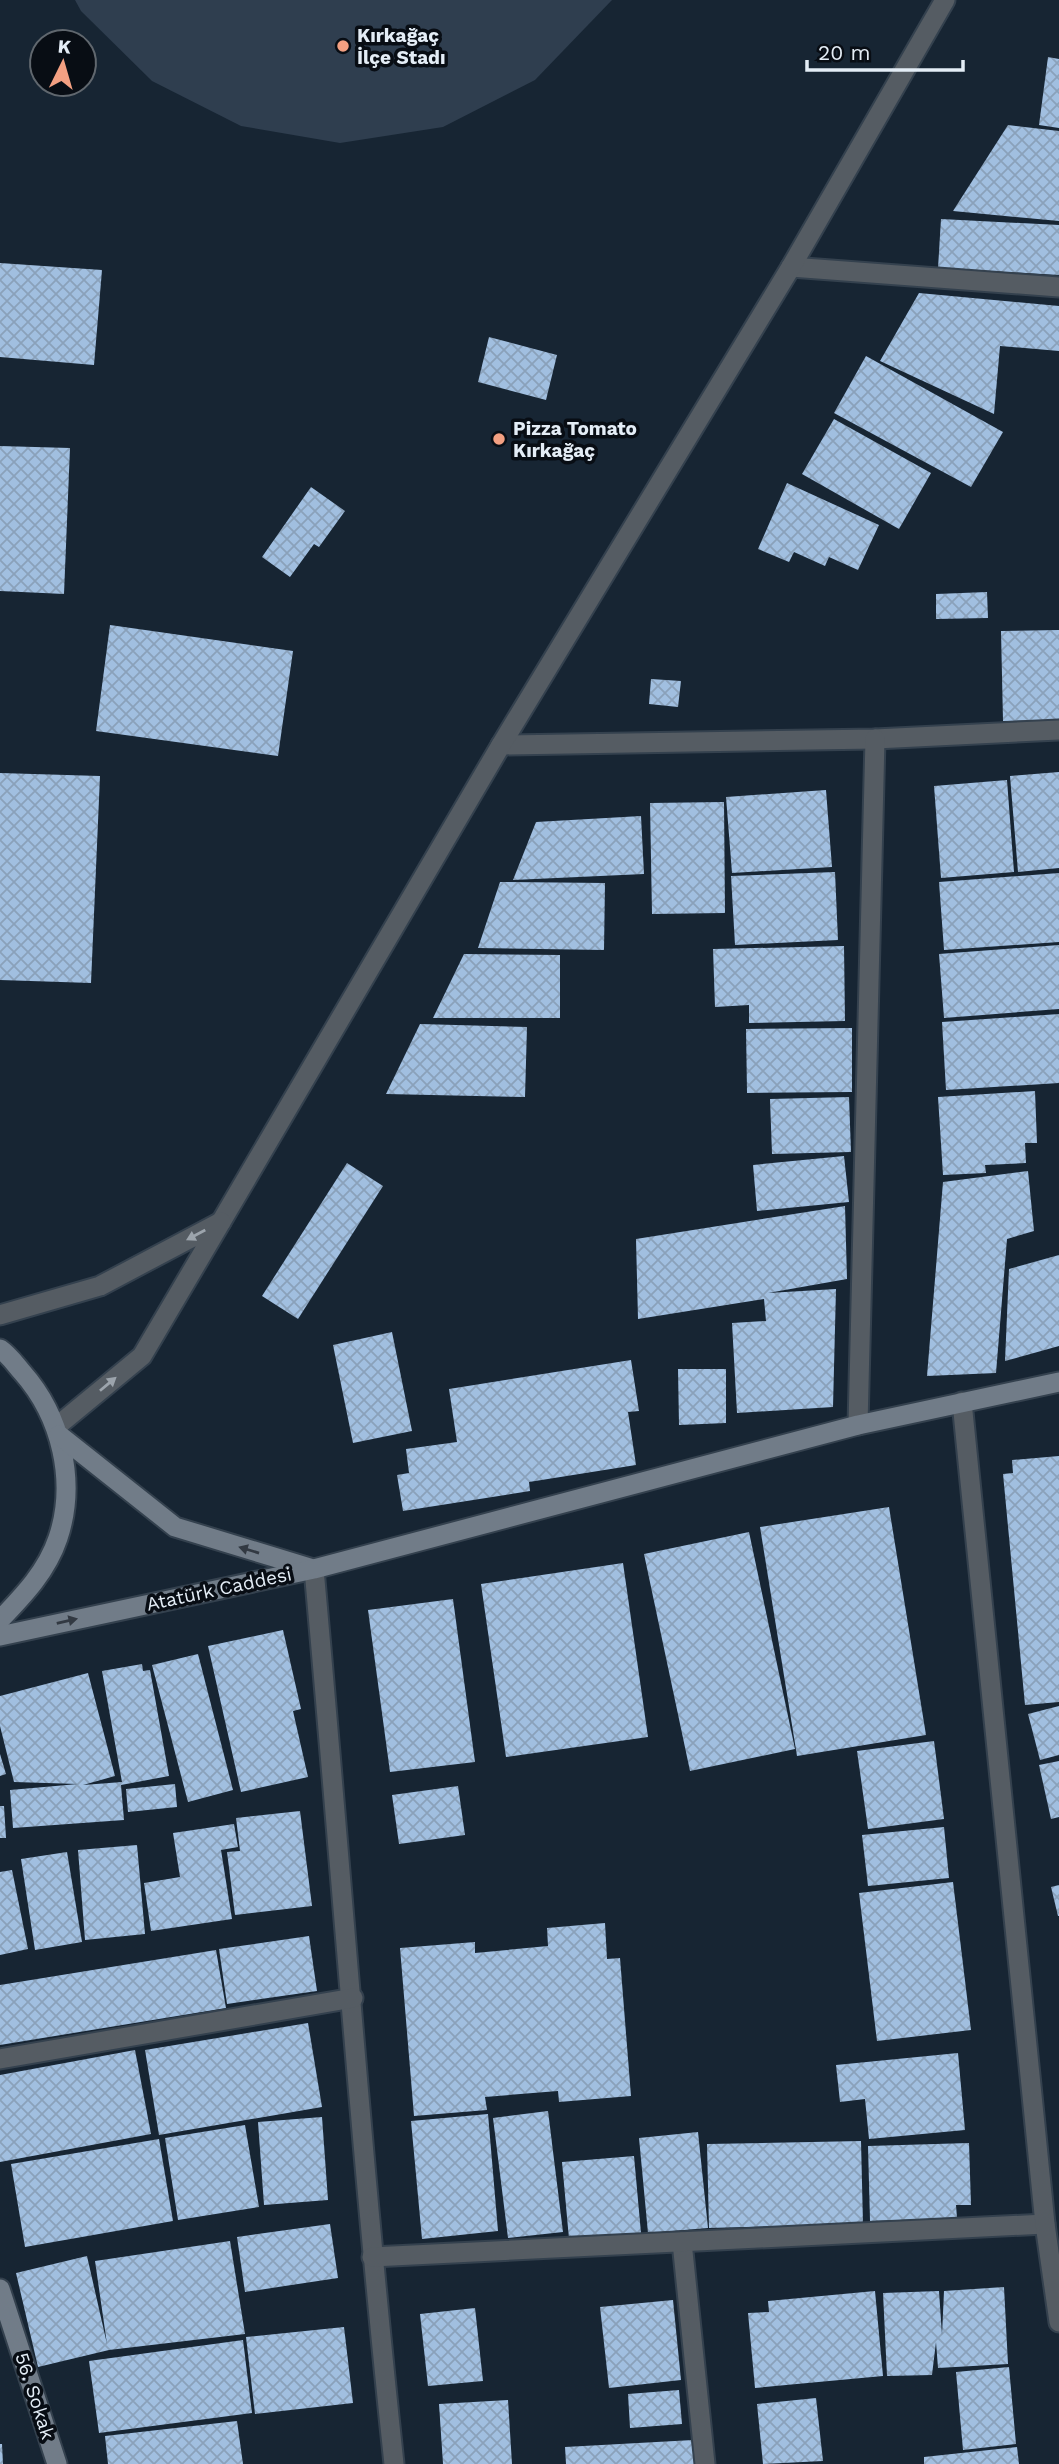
<svg xmlns="http://www.w3.org/2000/svg" width="1059" height="2464" font-family="'Work Sans',sans-serif">
	<style>
		.park { fill: #2f3e4f }
		.building { fill: url(#building-cross-hatch) }
		.lines { fill: none; stroke-linecap: round; stroke-linejoin: round }
		.minor-casing { stroke: #34414e; stroke-width: 23 }
		.tertiary-casing { stroke: #34414e; stroke-width: 23 }
		.secondary-casing { stroke: #34414e; stroke-width: 23 }
		.minor { stroke: #555c63; stroke-width: 19 }
		.tertiary { stroke: #555c63; stroke-width: 19 }
		.secondary { stroke: #717c88; stroke-width: 19 }
		.oneway { fill: #9ca4ac }
		.oneway2 { fill: #323942 }
		.poi-dot { fill: #f3a082; stroke: #080d14; stroke-width: 2.5 }
		.labels { text-anchor: middle; dominant-baseline: central; stroke-width: 7; stroke-linejoin: round; paint-order: stroke }
		.poi-label { font-size: 19px; font-weight: bold; fill: #e4edf6; stroke: #080d14; text-anchor: start }
		.street-label { font-size: 19px; fill: #e4edf6; stroke: #080d14 }
	</style>
	<defs>
		<pattern id="building-cross-hatch" width="8" height="8" patternUnits="userSpaceOnUse" patternTransform="scale(1.75)"><rect width="8" height="8" fill="#a1bfe0"/><path d="M0 0l8 8M0 8l8-8" fill="none" stroke="#8aa1ba"/></pattern>
	</defs>
	<rect width="100%" height="100%" fill="#172533"/>
	<polygon class="park" points="75,0 612,0 535,80 443,127 340,143 241,126 152,81 81,11"/>
	<g class="building">
		<polygon points="1048,57 1059,59 1059,128 1039,125"/>
		<polygon points="1008,125 1059,131 1059,221 953,211"/>
		<polygon points="941,219 1059,225 1059,275 938,268"/>
		<polygon points="0,263 102,270 94,365 0,357"/>
		<polygon points="919,293 1059,306 1059,351 1000,346 994,414 880,361"/>
		<polygon points="489,337 557,355 546,400 478,382"/>
		<polygon points="866,356 1003,432 971,487 834,413"/>
		<polygon points="834,419 931,473 899,529 802,474"/>
		<polygon points="0,446 70,448 64,594 0,591"/>
		<polygon points="787,483 879,525 858,570 829,557 825,566 794,552 789,562 758,549"/>
		<polygon points="311,487 345,511 319,547 314,544 290,577 262,557"/>
		<polygon points="987,592 988,618 936,619 936,594"/>
		<polygon points="110,625 293,651 278,756 96,731"/>
		<polygon points="1059,630 1059,720 1003,721 1001,631"/>
		<polygon points="651,679 681,681 678,707 649,704"/>
		<polygon points="1059,772 1059,868 1018,872 1010,776"/>
		<polygon points="0,773 100,776 91,983 0,980"/>
		<polygon points="1007,780 1014,872 941,878 934,786"/>
		<polygon points="826,790 832,867 732,873 726,797"/>
		<polygon points="724,802 725,913 652,914 650,803"/>
		<polygon points="641,816 644,874 513,880 536,822"/>
		<polygon points="835,872 838,940 735,945 731,876"/>
		<polygon points="1059,873 1059,942 944,950 939,882"/>
		<polygon points="500,882 605,883 604,950 478,948"/>
		<polygon points="1059,945 1059,1009 944,1018 939,954"/>
		<polygon points="844,946 845,1021 749,1023 749,1005 715,1007 713,949"/>
		<polygon points="464,954 560,955 560,1018 433,1018"/>
		<polygon points="1059,1014 1059,1083 946,1090 942,1022"/>
		<polygon points="420,1024 527,1027 525,1097 386,1094"/>
		<polygon points="852,1028 852,1092 747,1093 746,1029"/>
		<polygon points="1035,1091 1037,1143 1025,1143 1026,1163 985,1165 986,1173 943,1175 938,1097"/>
		<polygon points="849,1097 851,1152 772,1154 770,1099"/>
		<polygon points="844,1156 849,1202 757,1211 753,1165"/>
		<polygon points="347,1163 383,1186 298,1319 262,1296"/>
		<polygon points="1028,1171 1034,1231 1007,1239 996,1373 927,1376 943,1182"/>
		<polygon points="845,1206 847,1279 768,1293 836,1289 833,1407 737,1413 732,1323 766,1321 764,1299 638,1319 636,1239"/>
		<polygon points="1059,1255 1059,1346 1005,1361 1009,1269"/>
		<polygon points="392,1332 412,1431 353,1443 333,1345"/>
		<polygon points="631,1360 639,1411 628,1412 636,1465 529,1482 530,1491 403,1511 397,1475 409,1473 406,1449 457,1442 449,1389"/>
		<polygon points="678,1369 726,1369 726,1423 679,1425"/>
		<polygon points="1059,1456 1059,1702 1025,1705 1003,1474 1013,1473 1012,1460"/>
		<polygon points="889,1507 926,1735 797,1756 760,1527"/>
		<polygon points="749,1532 795,1749 690,1771 644,1554"/>
		<polygon points="623,1563 648,1737 506,1757 481,1584"/>
		<polygon points="453,1599 475,1762 390,1772 368,1610"/>
		<polygon points="283,1630 301,1709 293,1711 308,1777 241,1792 208,1646"/>
		<polygon points="198,1654 233,1790 188,1802 152,1665"/>
		<polygon points="142,1664 143,1671 150,1670 169,1776 121,1785 124,1820 13,1828 10,1790 78,1784 14,1782 0,1726 0,1696 88,1673 115,1776 83,1785 122,1782 102,1671"/>
		<polygon points="1059,1706 1059,1755 1040,1760 1028,1714"/>
		<polygon points="934,1741 944,1819 868,1829 857,1751"/>
		<polygon points="0,1754 6,1774 0,1776"/>
		<polygon points="1059,1761 1059,1817 1051,1819 1039,1765"/>
		<polygon points="175,1784 177,1807 128,1812 126,1789"/>
		<polygon points="458,1786 465,1835 399,1844 392,1795"/>
		<polygon points="0,1806 4,1806 6,1838 0,1838"/>
		<polygon points="300,1811 312,1906 235,1915 227,1852 240,1851 236,1818"/>
		<polygon points="234,1824 238,1847 221,1850 232,1919 151,1931 144,1883 180,1877 173,1833"/>
		<polygon points="944,1827 949,1878 868,1886 862,1835"/>
		<polygon points="137,1845 145,1934 85,1940 78,1850"/>
		<polygon points="67,1852 82,1942 35,1950 21,1859"/>
		<polygon points="12,1870 28,1949 0,1955 0,1872"/>
		<polygon points="953,1882 971,2030 877,2041 859,1893"/>
		<polygon points="1059,1885 1059,1916 1058,1916 1051,1887"/>
		<polygon points="605,1923 607,1959 620,1958 631,2096 559,2102 558,2091 485,2097 487,2110 414,2116 400,1948 475,1942 475,1953 548,1946 547,1928"/>
		<polygon points="309,1936 317,1991 227,2004 219,1949"/>
		<polygon points="216,1950 226,2008 0,2045 0,1985"/>
		<polygon points="308,2023 322,2107 159,2135 145,2050"/>
		<polygon points="135,2050 151,2134 0,2162 0,2075"/>
		<polygon points="958,2053 965,2130 869,2139 865,2099 840,2102 836,2065"/>
		<polygon points="548,2111 563,2232 508,2238 493,2118"/>
		<polygon points="488,2114 498,2231 422,2239 411,2121"/>
		<polygon points="322,2117 328,2200 264,2205 258,2122"/>
		<polygon points="245,2125 259,2207 178,2220 165,2138"/>
		<polygon points="698,2132 708,2228 648,2233 639,2138"/>
		<polygon points="159,2139 173,2221 25,2247 11,2164"/>
		<polygon points="861,2141 863,2224 709,2228 707,2144"/>
		<polygon points="969,2143 971,2205 956,2205 957,2218 870,2221 868,2146"/>
		<polygon points="634,2156 641,2233 569,2239 562,2162"/>
		<polygon points="330,2224 338,2278 245,2292 237,2237"/>
		<polygon points="230,2241 245,2334 109,2350 38,2367 16,2273 87,2256 107,2344 95,2261"/>
		<polygon points="1004,2287 1008,2364 938,2368 936,2342 932,2375 887,2376 883,2293 939,2291 942,2335 944,2291"/>
		<polygon points="875,2291 883,2376 755,2388 748,2313 769,2312 768,2301"/>
		<polygon points="673,2300 681,2380 609,2388 600,2307"/>
		<polygon points="475,2308 483,2381 428,2386 420,2314"/>
		<polygon points="344,2327 353,2403 255,2414 246,2337"/>
		<polygon points="243,2340 252,2413 99,2433 89,2361"/>
		<polygon points="1009,2367 1016,2444 963,2450 956,2372"/>
		<polygon points="679,2390 682,2424 630,2428 628,2394"/>
		<polygon points="816,2398 823,2461 763,2464 757,2404"/>
		<polygon points="508,2400 512,2464 443,2464 439,2404"/>
		<polygon points="237,2421 243,2464 108,2464 105,2436"/>
		<polygon points="693,2440 695,2464 566,2464 565,2447"/>
		<polygon points="0,2444 2,2444 3,2464 0,2464"/>
		<polygon points="1017,2447 1019,2464 924,2464 924,2457"/>
	</g>
	<g class="lines">
		<defs>
			<g id="minor">
				<polyline points="791,267 1059,287"/>
				<polyline points="501,745 875,739 1059,730"/>
				<polyline points="858,1425 875,739"/>
				<path d="M314,1569C341,1867 362,2166 394,2464"/>
				<polyline points="0,2059 353,1998"/>
				<polyline points="682,2242 705,2464"/>
				<polyline points="372,2257 1045,2224"/>
			</g>
			<g id="tertiary">
				<polyline points="221,1222 501,745 791,267 945,0"/>
				<polyline points="0,1315 100,1286 221,1222 142,1356 56,1427"/>
				<polyline points="962,1402 1045,2224 1059,2322"/>
			</g>
			<g id="secondary">
				<path d="M0,1349C9,1355 15,1364 22,1372C61,1416 77,1481 58,1538C47,1571 24,1595 0,1620"/>
				<polyline points="59,1435 175,1527 310,1568"/>
				<polyline points="0,1636 314,1569 858,1425 1059,1382"/>
				<polyline points="0,2289 57,2464"/>
			</g>
		</defs>
		<use href="#minor" class="minor-casing"/>
		<use href="#tertiary" class="tertiary-casing"/>
		<use href="#secondary" class="secondary-casing"/>
		<use href="#minor" class="minor"/>
		<use href="#tertiary" class="tertiary"/>
		<use href="#secondary" class="secondary"/>
	</g>
	<defs><path id="oneway-solid" d="M-6-.8H1V-3.2L6.5 0L1 3.2V.8H-6Z" transform="scale(1.75)"/></defs>
	<g class="oneway">
		<use href="#oneway-solid" transform="translate(196 1235) rotate(152)"/>
		<use href="#oneway-solid" transform="translate(108 1384) rotate(-40)"/>
	</g>
	<g class="oneway2">
		<use href="#oneway-solid" transform="translate(249 1550) rotate(-163)"/>
		<use href="#oneway-solid" transform="translate(67 1621) rotate(-13)"/>
	</g>
	<g class="poi-dot">
		<circle cx="343" cy="46" r="7"/>
		<circle cx="499" cy="439" r="7"/>
	</g>
	<g class="labels">
		<g class="poi-label">
			<text x="357" y="35">Kırkağaç<tspan x="357" dy="22">İlçe Stadı</tspan></text>
			<text x="513" y="428">Pizza Tomato<tspan x="513" dy="22">Kırkağaç</tspan></text>
		</g>
		<g class="street-label">
			<text transform="translate(219 1589) rotate(-12)">Atatürk Caddesi</text>
			<text transform="translate(35 2396) rotate(72)">56. Sokak</text>
		</g>
	</g>
	<g transform="translate(63 63) rotate(5)"><circle r="33" fill="#080d14" stroke="#60676e" stroke-width="2"/>
	<path d="M0-5L12 26L0 18L-12 26Z" fill="#f3a082"/>
	<text y="-10" font-size="19" font-weight="bold" text-anchor="middle" fill="#e4edf6">K</text>
	</g>
	<path d="M807 60v10h156v-10" fill="none" stroke="#e4edf6" stroke-width="3.5"/>
	<text x="818" y="60" font-size="21" fill="#e4edf6" stroke="#080d14" stroke-width="5" paint-order="stroke">20 m</text>
</svg>
